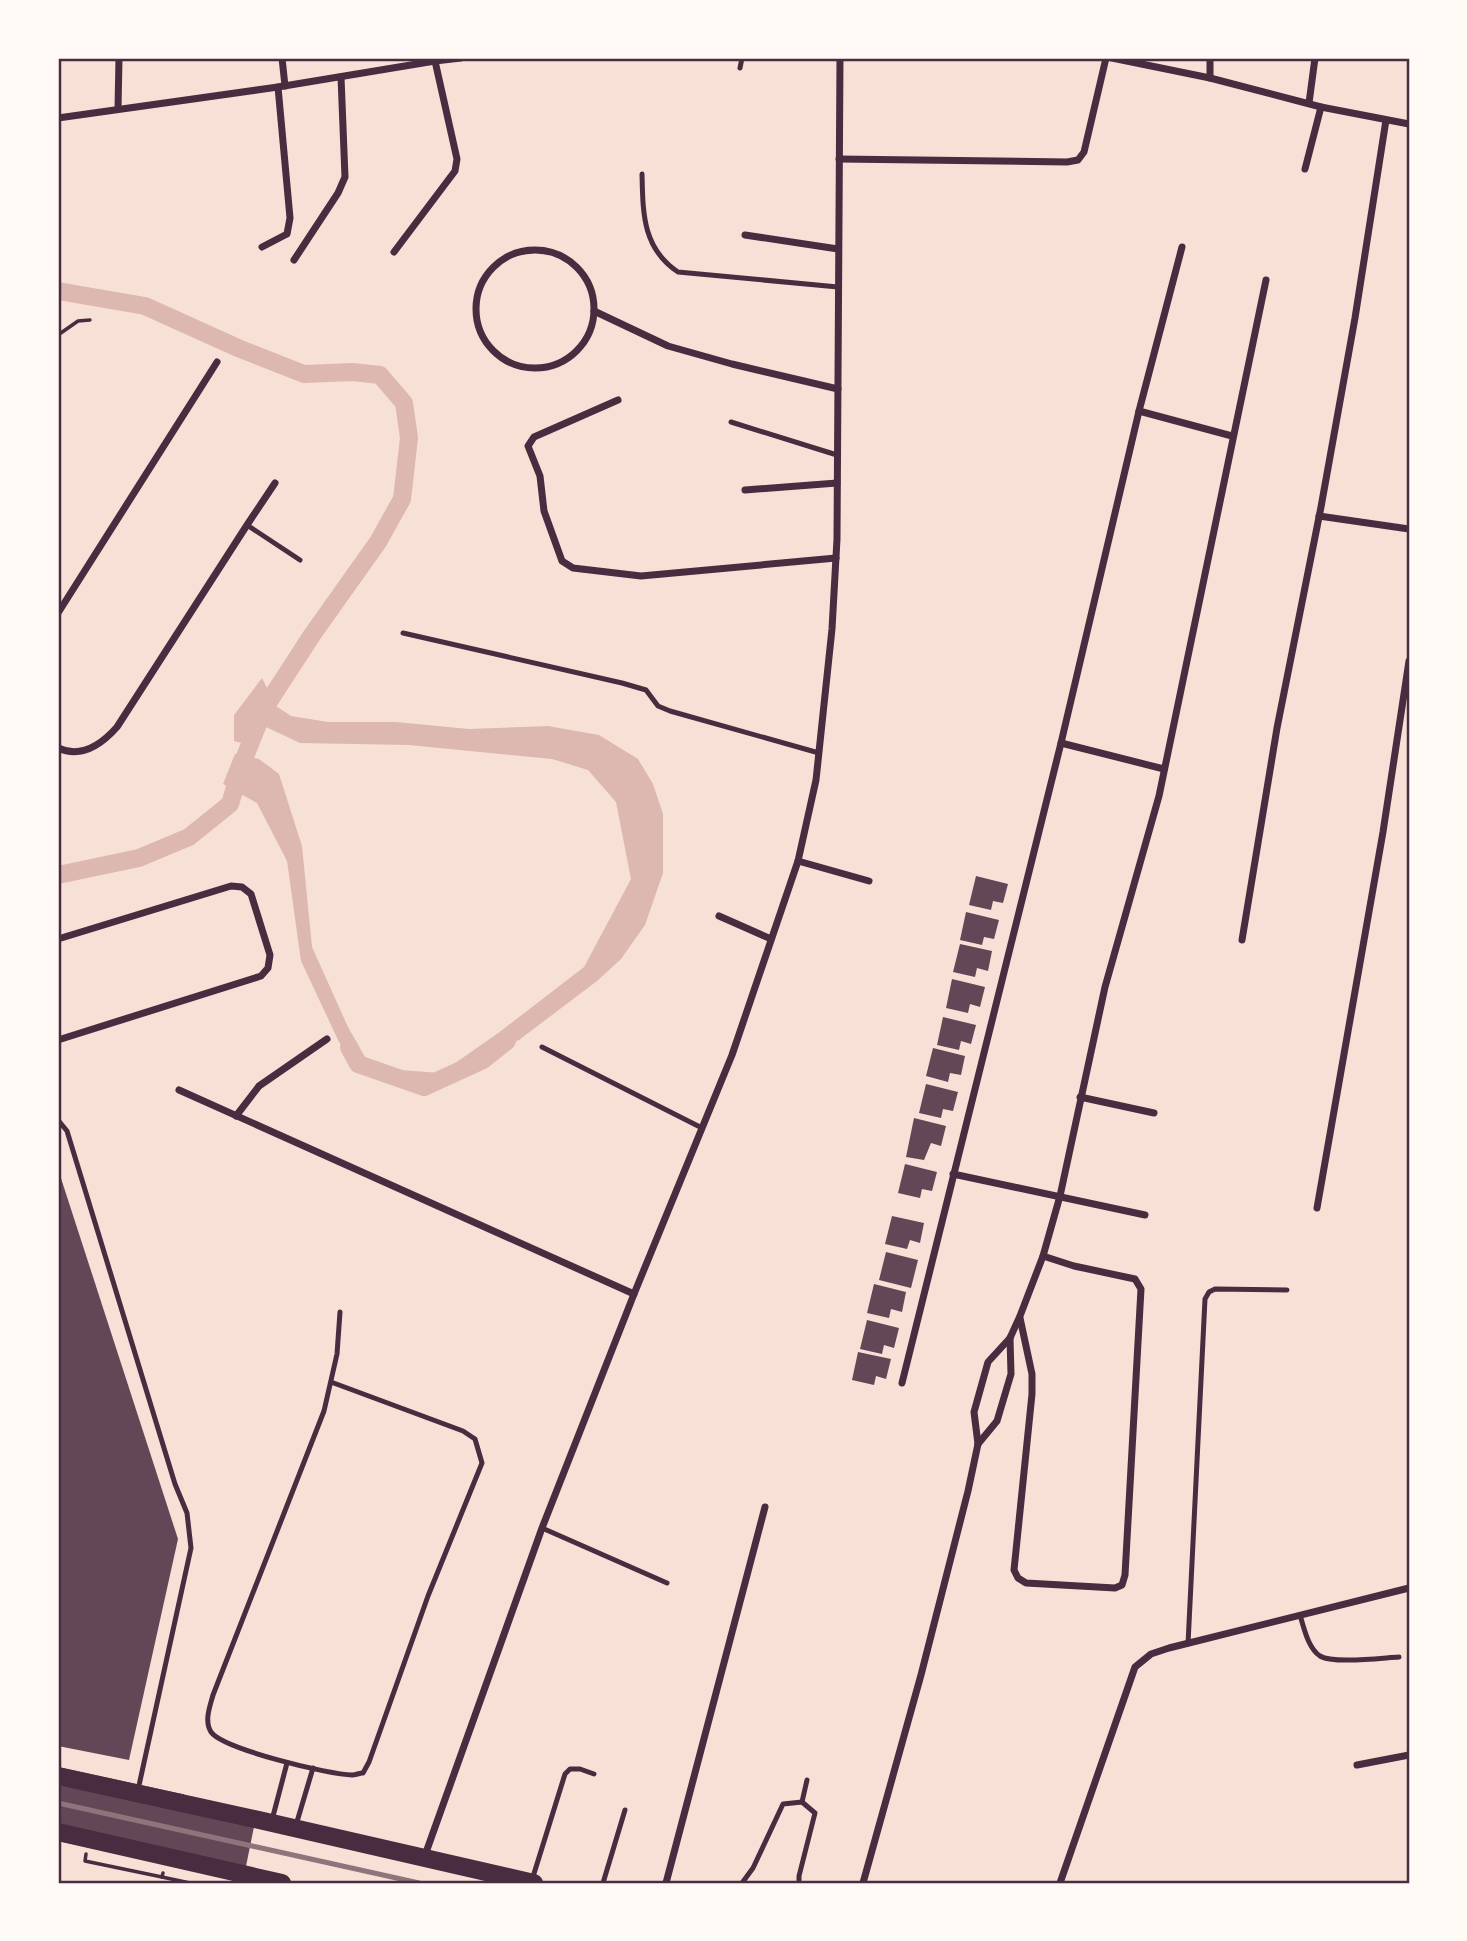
<svg xmlns="http://www.w3.org/2000/svg" width="1467" height="1941" font-family="Figtree,sans-serif">
	<style>
		.water { fill: #dcb8b0 }
		.lines { fill: none; stroke-linecap: round; stroke-linejoin: round }
		.canal { stroke: #dcb8b0; stroke-width: 18 }
		.building { fill: #644757 }
		.path { stroke: #4a2c40; stroke-width: 3.5 }
		.service { stroke: #4a2c40; stroke-width: 5 }
		.minor { stroke: #4a2c40; stroke-width: 7 }
		.trunk { stroke: #4a2c40; stroke-width: 18 }
		.rail { stroke: #8f747c; stroke-width: 5 }
		.neatline { fill: none; stroke: #4a2c40; stroke-width: 2.5 }
	</style>
	<rect width="100%" height="100%" fill="#f7e1d7"/>
	<polygon class="water" points="262,678 276,706 291,716 328,722 396,722 469,729 548,726 599,735 638,759 653,784 663,814 663,873 645,925 621,959 597,981 519,1040 448,1076 420,1086 358,1064 339,1042 301,961 287,861 257,803 223,784 235,754 259,759 279,774 302,846 312,947 348,1027 366,1059 400,1070 441,1073 501,1031 584,967 631,879 616,802 588,770 552,759 409,745 300,743 266,727 257,747 234,741 234,715"/>
	<g class="lines">
		<g class="canal">
			<polyline points="58,291 145,306 238,348 304,374 353,372 380,375 404,403 409,438 402,499 378,542 312,635 264,709 242,764 230,804 189,837 139,858 58,875"/>
			<polyline points="349,1047 358,1064 424,1087 483,1060 507,1041"/>
		</g>
	</g>
	<g class="building">
		<polygon points="976,876 1008,884 1003,903 993,901 991,910 969,905"/>
		<polygon points="966,912 999,920 994,939 984,937 982,945 960,940"/>
		<polygon points="960,944 992,951 988,971 977,968 975,977 953,972"/>
		<polygon points="952,979 985,987 980,1007 970,1004 968,1013 946,1008"/>
		<polygon points="943,1017 976,1025 971,1044 961,1041 959,1050 937,1045"/>
		<polygon points="933,1048 965,1056 961,1075 950,1073 948,1082 926,1076"/>
		<polygon points="926,1084 958,1092 953,1111 943,1109 941,1118 919,1113"/>
		<polygon points="914,1118 946,1126 941,1146 931,1143 924,1160 906,1157"/>
		<polygon points="905,1164 937,1172 932,1191 922,1189 920,1198 898,1193"/>
		<polygon points="58,1169 178,1539 129,1760 58,1746"/>
		<polygon points="892,1216 924,1223 920,1243 910,1240 907,1249 885,1244"/>
		<polygon points="886,1252 918,1260 911,1288 879,1280"/>
		<polygon points="874,1284 906,1292 902,1312 891,1309 889,1318 867,1313"/>
		<polygon points="867,1320 899,1328 894,1348 884,1345 882,1354 860,1349"/>
		<polygon points="858,1352 891,1359 886,1379 876,1376 874,1385 852,1380"/>
		<polygon points="58,1767 182,1794 184,1794 183,1801 256,1817 244,1876 165,1864 58,1841"/>
	</g>
	<g class="lines">
		<g class="path">
			<polyline points="58,335 78,321 90,320"/>
			<polyline points="86,1854 85,1861 162,1877 163,1873"/>
			<polyline points="162,1877 190,1883"/>
		</g>
		<g class="service">
			<polyline points="740,68 742,58"/>
			<path d="M642,174C643,212 642,248 678,272L838,287"/>
			<polyline points="731,422 837,455"/>
			<polyline points="247,525 300,560"/>
			<polyline points="403,633 622,683 646,690 658,706 670,711 819,753"/>
			<polyline points="542,1047 702,1128"/>
			<polyline points="58,1120 67,1131 175,1484 187,1513 191,1548 138,1790"/>
			<path d="M331,1382L463,1431L475,1439L482,1463L428,1596L369,1762L363,1773C359,1773 356,1775 352,1775C330,1775 223,1749 211,1732C204,1721 210,1706 213,1695L324,1411L337,1354L340,1312"/>
			<polyline points="542,1528 667,1583"/>
			<path d="M1300,1615C1304,1628 1308,1648 1320,1656C1333,1664 1381,1658 1399,1657"/>
			<polyline points="1188,1644 1205,1299 1209,1292 1215,1289 1287,1290"/>
			<polyline points="802,1802 807,1780"/>
			<polyline points="272,1820 287,1763"/>
			<polyline points="296,1825 313,1768"/>
			<polyline points="532,1880 565,1774 570,1769 580,1769 594,1774"/>
			<polyline points="603,1883 625,1810"/>
			<polyline points="742,1883 753,1868 783,1804 802,1802 815,1813 799,1876 799,1883"/>
		</g>
		<g class="minor">
			<polyline points="282,58 285,86"/>
			<polyline points="1112,58 1210,78 1321,107 1409,124"/>
			<polyline points="1210,78 1210,58"/>
			<polyline points="1309,103 1315,58"/>
			<polyline points="118,109 119,58"/>
			<polyline points="58,118 278,87 435,61 461,58"/>
			<polyline points="839,159 1067,162 1078,160 1084,152 1106,58"/>
			<polyline points="1305,169 1321,107"/>
			<polyline points="745,235 838,249"/>
			<polyline points="262,247 287,234 290,218 278,87"/>
			<circle cx="535" cy="309" r="59"/>
			<polyline points="394,252 455,171 457,159 435,61"/>
			<polyline points="294,260 338,193 345,177 341,77"/>
			<polyline points="594,311 668,346 732,364 838,389"/>
			<polyline points="618,400 534,437 528,446 540,476 544,511 562,561 573,568 641,576 836,558"/>
			<polyline points="1139,411 1232,436"/>
			<polyline points="745,490 837,483"/>
			<polyline points="1319,516 1409,529"/>
			<polyline points="58,613 217,362"/>
			<polyline points="1061,743 1164,769"/>
			<path d="M58,748C82,759 102,744 117,727L247,525L275,483"/>
			<polyline points="798,861 869,881"/>
			<polyline points="719,916 771,939"/>
			<polyline points="58,939 231,886 242,887 251,894 270,955 268,968 261,976 58,1040"/>
			<polyline points="1242,940 1277,728 1321,507 1355,318 1386,120"/>
			<polyline points="179,1090 634,1294"/>
			<polyline points="1080,1097 1154,1113"/>
			<polyline points="236,1116 259,1086 327,1039"/>
			<polyline points="953,1174 1145,1215"/>
			<polyline points="1317,1208 1383,832 1409,661"/>
			<polyline points="1020,1318 1032,1374 1032,1394 1014,1570 1018,1578 1026,1583 1115,1588 1122,1585 1125,1575 1141,1289 1135,1279 1074,1266 1043,1256"/>
			<polyline points="902,1383 1061,743 1139,411 1182,247"/>
			<polyline points="978,1444 997,1421 1011,1374 1010,1338"/>
			<polyline points="1357,1765 1409,1755"/>
			<polyline points="424,1858 542,1528 634,1294 732,1055 798,861 816,780 832,629 837,539 840,58"/>
			<polyline points="666,1883 765,1507"/>
			<polyline points="863,1883 921,1675 968,1491 978,1444 974,1412 988,1362 1010,1338 1020,1316 1043,1256 1060,1196 1105,987 1159,796 1266,280"/>
			<polyline points="1060,1883 1135,1667 1151,1654 1169,1648 1409,1588"/>
		</g>
		<g class="trunk">
			<polyline points="58,1776 259,1820 534,1883"/>
			<polyline points="58,1832 282,1883"/>
		</g>
		<polyline class="rail" points="58,1803 419,1883"/>
	</g>
	<rect width="1467" height="1941" fill="none" stroke="#fffaf5" stroke-width="119"/>
	<rect x="60" y="60" width="1348" height="1822" class="neatline"/>
</svg>
